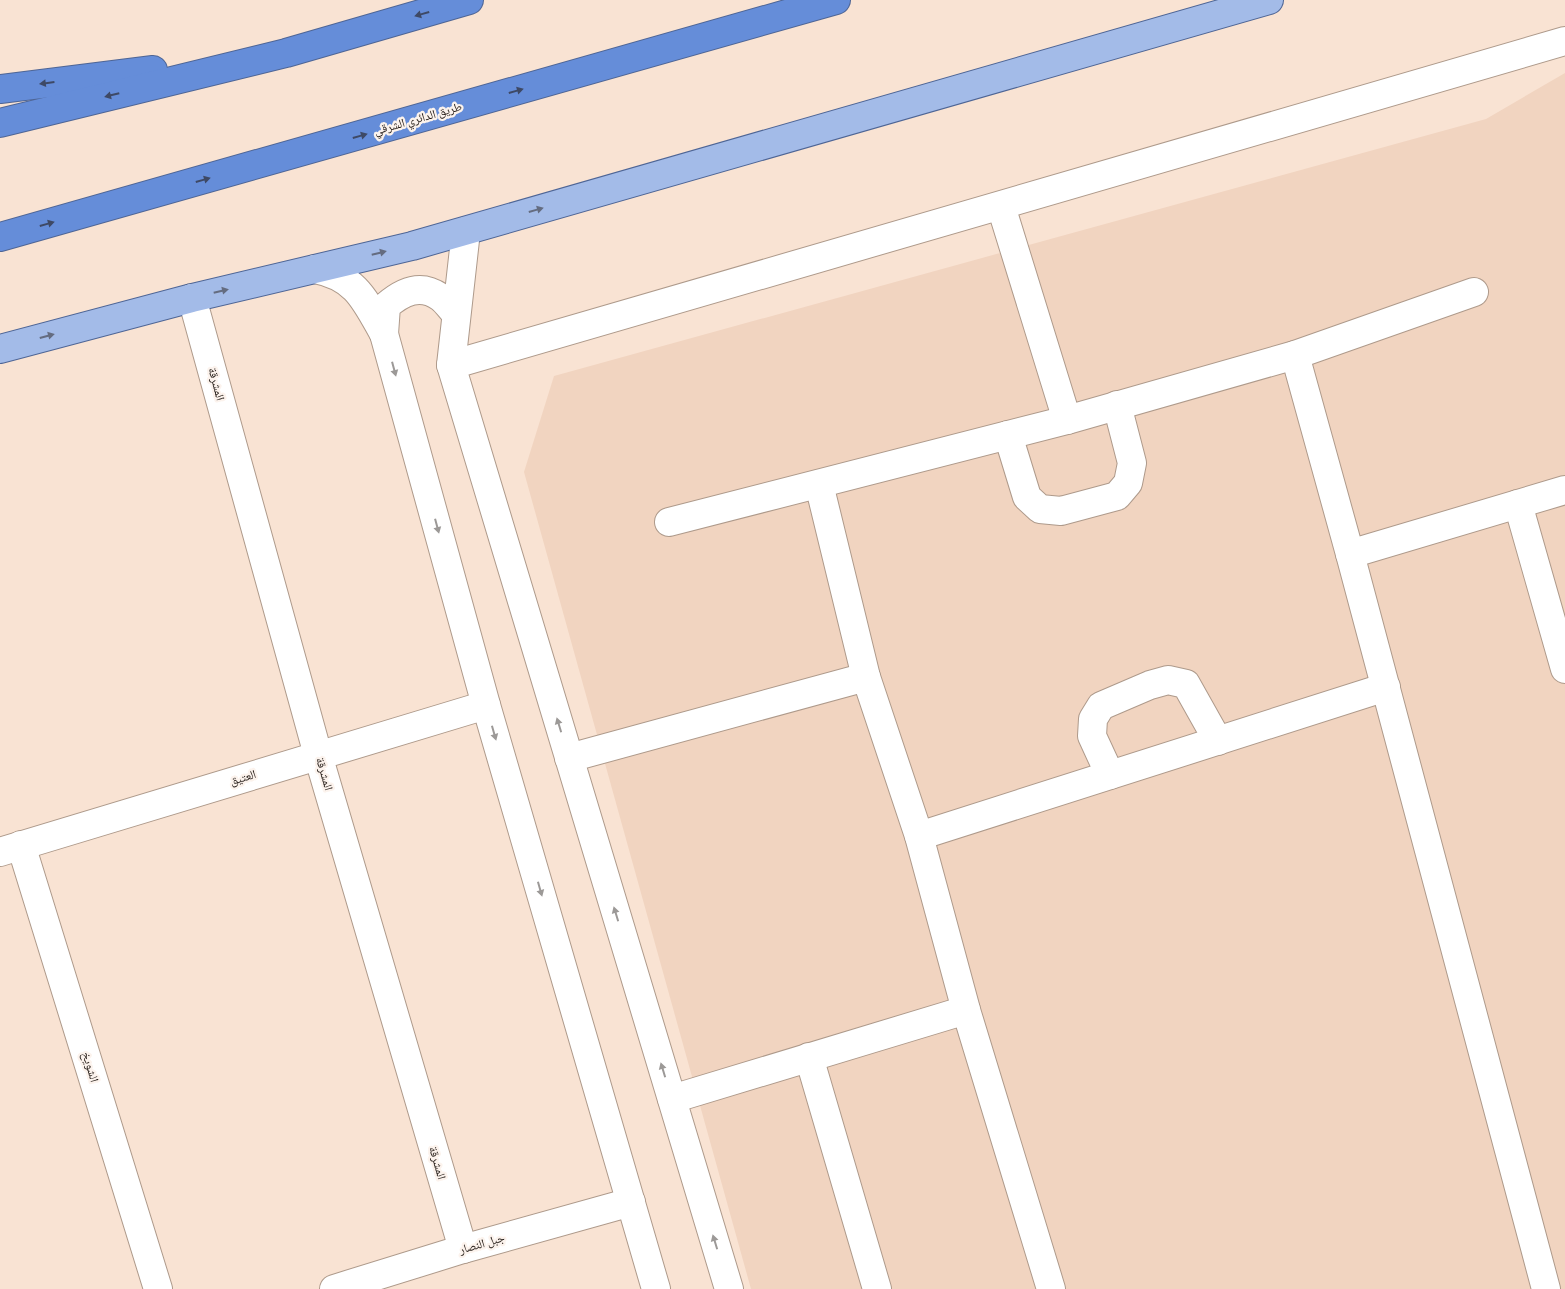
<svg xmlns="http://www.w3.org/2000/svg" width="1565" height="1289" font-family="Signika,'Noto Naskh Arabic',sans-serif">
	<style>
		.built { fill: #f1d4c0 }
		.lines { fill: none; stroke-linecap: round; stroke-linejoin: round }
		.minor-casing { stroke: #ae9a8b; stroke-width: 30 }
		.major-casing { stroke: #4e6595; stroke-width: 30 }
		.highway-casing { stroke: #4e6595; stroke-width: 30 }
		.minor { stroke: #fff; stroke-width: 28 }
		.major { stroke: #a3bbe8; stroke-width: 28 }
		.highway { stroke: #658dd9; stroke-width: 28 }
		.oneway { fill: #3e4965 }
		.oneway2 { fill: #646c80 }
		.oneway3 { fill: #9c9997 }
		.labels { text-anchor: middle; dominant-baseline: central; stroke-width: 4.5; stroke-linejoin: round; paint-order: stroke }
		.street-label { font-size: 12px; fill: #241c17; stroke: #fcf3ed }
	</style>
	<rect width="100%" height="100%" fill="#f9e3d3"/>
	<polygon class="built" points="1565,73 1565,1289 751,1289 524,472 554,376 1486,119"/>
	<g class="lines">
		<defs>
			<g id="minor">
				<polyline points="1001,206 1067,420"/>
				<polyline points="466,231 451,365 729,1289"/>
				<path d="M315,269C356,277 365,300 384,334L486,705L656,1289"/>
				<polyline points="192,298 318,755 463,1249"/>
				<path d="M384,334L386,306C402,292 420,283 440,297C446,301 451,309 456,314"/>
				<polyline points="1295,355 1350,554 1546,1289"/>
				<polyline points="451,365 1565,41"/>
				<polyline points="1008,435 1027,497 1040,509 1061,511 1117,496 1128,483 1132,463 1117,405"/>
				<polyline points="819,484 866,677 919,836 966,1010 1051,1289"/>
				<polyline points="1518,504 1565,669"/>
				<polyline points="669,522 1067,420 1295,355 1474,292"/>
				<polyline points="1350,554 1565,490"/>
				<polyline points="569,758 866,677"/>
				<polyline points="1110,775 1092,736 1093,719 1101,706 1150,685 1168,680 1186,684 1218,741"/>
				<polyline points="919,836 1386,687"/>
				<polyline points="21,845 158,1289"/>
				<polyline points="0,852 486,705"/>
				<polyline points="809,1057 877,1289"/>
				<polyline points="672,1099 966,1010"/>
				<polyline points="334,1289 463,1249 631,1202"/>
			</g>
			<polyline id="major" points="0,349 192,298 412,246 1269,0"/>
			<g id="highway">
				<polyline points="0,89 153,70"/>
				<polyline points="0,123 286,53 469,0"/>
				<polyline points="0,237 836,0"/>
			</g>
		</defs>
		<use href="#minor" class="minor-casing"/>
		<use href="#major" class="major-casing"/>
		<use href="#highway" class="highway-casing"/>
		<use href="#minor" class="minor"/>
		<use href="#major" class="major"/>
		<use href="#highway" class="highway"/>
	</g>
	<defs><path id="oneway-solid" d="M-6-.8H1V-3.2L6.5 0L1 3.2V.8H-6Z" transform="scale(1.25)"/></defs>
	<g class="oneway">
		<use href="#oneway-solid" transform="translate(422 14) rotate(164)"/>
		<use href="#oneway-solid" transform="translate(47 83) rotate(173)"/>
		<use href="#oneway-solid" transform="translate(516 91) rotate(-16)"/>
		<use href="#oneway-solid" transform="translate(112 95) rotate(166)"/>
		<use href="#oneway-solid" transform="translate(360 136) rotate(-16)"/>
		<use href="#oneway-solid" transform="translate(203 180) rotate(-16)"/>
		<use href="#oneway-solid" transform="translate(47 224) rotate(-16)"/>
	</g>
	<g class="oneway2">
		<use href="#oneway-solid" transform="translate(536 210) rotate(-16)"/>
		<use href="#oneway-solid" transform="translate(379 253) rotate(-14)"/>
		<use href="#oneway-solid" transform="translate(221 291) rotate(-13)"/>
		<use href="#oneway-solid" transform="translate(47 336) rotate(-15)"/>
	</g>
	<g class="oneway3">
		<use href="#oneway-solid" transform="translate(394 369) rotate(75)"/>
		<use href="#oneway-solid" transform="translate(437 526) rotate(75)"/>
		<use href="#oneway-solid" transform="translate(559 725) rotate(-107)"/>
		<use href="#oneway-solid" transform="translate(494 733) rotate(74)"/>
		<use href="#oneway-solid" transform="translate(540 889) rotate(74)"/>
		<use href="#oneway-solid" transform="translate(616 914) rotate(-107)"/>
		<use href="#oneway-solid" transform="translate(663 1070) rotate(-107)"/>
		<use href="#oneway-solid" transform="translate(715 1242) rotate(-107)"/>
	</g>
	<g class="labels">
		<g class="street-label">
			<text transform="translate(418 119) rotate(-16)">طريق الدائري الشرقي</text>
			<text transform="translate(216 384) rotate(75)">المشرقة</text>
			<text transform="translate(324 774) rotate(74)">المشرقة</text>
			<text transform="translate(243 778) rotate(-17)">العتيق</text>
			<text transform="translate(90 1067) rotate(73)">الشويخ</text>
			<text transform="translate(437 1163) rotate(74)">المشرقة</text>
			<text transform="translate(482 1244) rotate(-16)">جبل النصار</text>
		</g>
	</g>
</svg>
